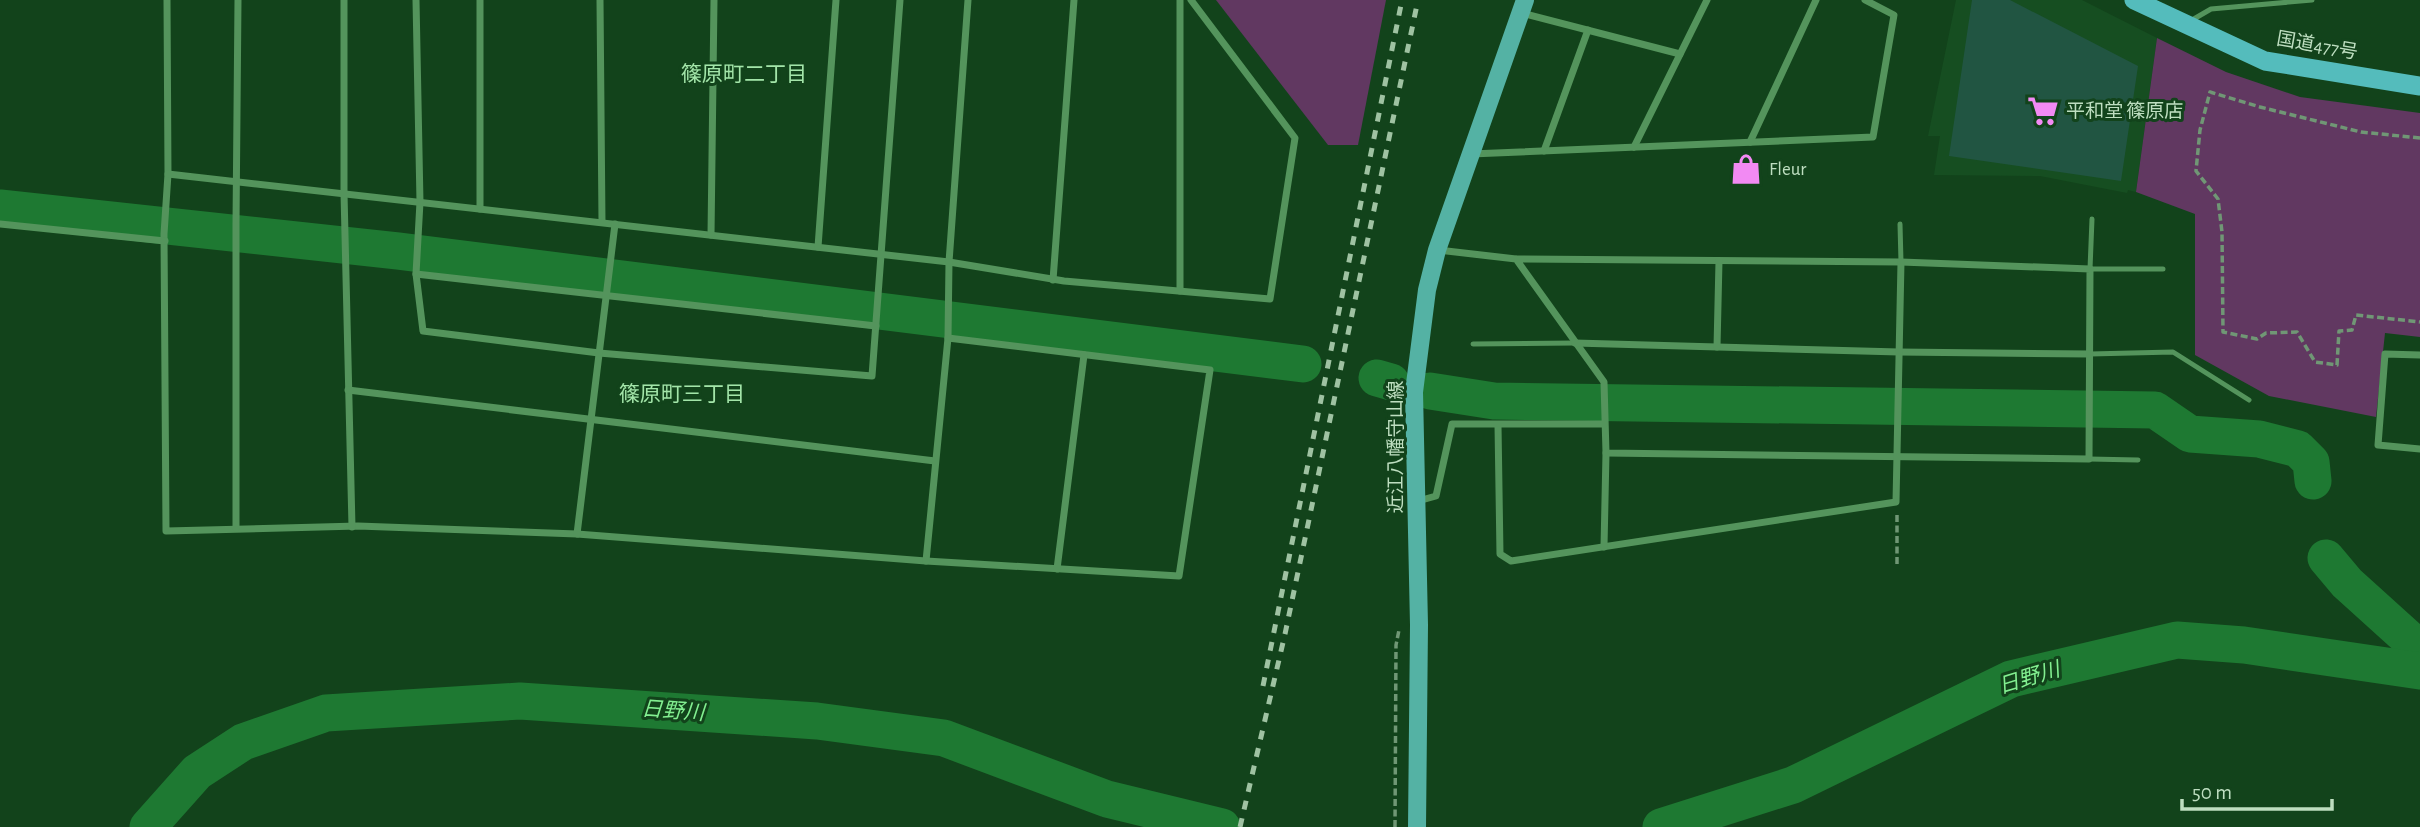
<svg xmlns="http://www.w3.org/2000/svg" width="2420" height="827" font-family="'Alegreya Sans','Noto Sans JP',sans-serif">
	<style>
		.built { fill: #164e21 }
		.green { fill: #613861 }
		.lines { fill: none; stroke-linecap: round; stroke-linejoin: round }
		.river { stroke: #1e7932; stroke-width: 37 }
		.building { fill: #215542 }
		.path { stroke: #709775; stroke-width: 3.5; stroke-dasharray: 7 3.5; stroke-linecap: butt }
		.service { stroke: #54945c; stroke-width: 5 }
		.minor { stroke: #54945c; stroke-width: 7 }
		.primary { stroke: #54b2a4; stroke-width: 18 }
		.trunk { stroke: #54bcbc; stroke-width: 19 }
		.rail { stroke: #9fc2a2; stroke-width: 5; stroke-dasharray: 9 9; stroke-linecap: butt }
		.labels { text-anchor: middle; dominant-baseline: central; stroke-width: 6; stroke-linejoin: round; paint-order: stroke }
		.street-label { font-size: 19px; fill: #bedec0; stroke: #12431b }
		.poi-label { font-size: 19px; fill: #bedec0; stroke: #12431b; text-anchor: start }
		.neighbourhood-label { font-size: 21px; fill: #a3e5a9; stroke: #12431b }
		.water-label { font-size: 21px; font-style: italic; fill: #82ef90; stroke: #12431b }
	</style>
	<rect width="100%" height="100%" fill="#12431b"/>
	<polygon class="built" points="1956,0 2082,0 2157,38 2136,192 2128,190 2127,193 2040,176 1934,175 1940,136 1928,136"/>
	<g class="green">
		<polygon points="1216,0 1386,0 1358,145 1328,145"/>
		<polygon points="2157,38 2226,72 2300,97 2420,113 2420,337 2385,333 2376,417 2269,396 2195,355 2195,214 2136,192"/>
	</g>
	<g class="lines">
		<g class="river">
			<polyline points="0,208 398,251 1303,364"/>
			<polyline points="1377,378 1391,382"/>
			<polyline points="1430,391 1494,401 2155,410 2190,434 2259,439 2298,449 2311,462 2313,481"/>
			<polyline points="2326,558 2347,583 2420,649"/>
			<polyline points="148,827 197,772 243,742 326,713 520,701 817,721 944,738 1107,799 1222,827"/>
			<polyline points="1661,827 1793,785 2011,679 2177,640 2244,645 2420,671"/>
		</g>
	</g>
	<polygon class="building" points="1972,0 2010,0 2138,66 2121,181 1949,156"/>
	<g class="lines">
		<g class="path">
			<polyline points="2420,138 2361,132 2260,107 2210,92 2200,130 2196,171 2218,199 2222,232 2223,332 2257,339 2266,333 2297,332 2315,362 2337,365 2339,331 2352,330 2356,315 2420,322"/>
			<polyline points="1897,515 1897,565"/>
			<polyline points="1395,827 1396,645 1399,630"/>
		</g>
		<g class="service">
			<polyline points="2192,20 2211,9 2312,0"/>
			<polyline points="2092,219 2090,269 2163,269"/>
			<polyline points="1900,224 1901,262"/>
			<polyline points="1473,344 1575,343"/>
			<polyline points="2090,354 2173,352 2249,400"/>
			<polyline points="2089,459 2138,460"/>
		</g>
		<g class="minor">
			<polyline points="167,0 168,174 164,234 166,531 358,526 577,534 926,561 1179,576 1210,370 948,338"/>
			<polyline points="344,0 344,193 352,527"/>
			<polyline points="416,0 420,202 416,274 423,331 599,353 872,376 900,0"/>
			<polyline points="480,0 480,209"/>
			<polyline points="600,0 602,222"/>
			<polyline points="1180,0 1180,291"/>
			<polyline points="1522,13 1680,54"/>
			<polyline points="1750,142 1816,0"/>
			<polyline points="1634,147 1707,0"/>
			<polyline points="1544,151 1588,30"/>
			<polyline points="1471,154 1873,137 1894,15 1865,0"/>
			<polyline points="168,174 949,262 1064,281 1270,299 1295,138 1191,0"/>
			<polyline points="0,224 165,241"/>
			<polyline points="711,235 714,0"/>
			<polyline points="818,247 836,0"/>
			<polyline points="1438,250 1516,259 1901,262 2090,269 2089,459 1606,453 1604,382 1516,259"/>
			<polyline points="416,274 876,326"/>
			<polyline points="1053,280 1074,0"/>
			<polyline points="1575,343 1899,352 2090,354"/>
			<polyline points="1717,347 1719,261"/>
			<polyline points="2420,355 2385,354 2378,445 2420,449"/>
			<polyline points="348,390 935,461"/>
			<polyline points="1498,425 1500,554 1511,561 1896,502 1901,262"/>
			<polyline points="1418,501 1436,496 1452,424 1604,424"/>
			<polyline points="236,528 236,224 238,0"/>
			<polyline points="577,534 615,224"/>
			<polyline points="1604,547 1606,453"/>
			<polyline points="926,561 948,338 949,262 968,0"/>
			<polyline points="1057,569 1084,355"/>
		</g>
		<polyline class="primary" points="1417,827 1419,625 1414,392 1427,290 1437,250 1525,0"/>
		<polyline class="trunk" points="2134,0 2265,61 2420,86"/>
		<g class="rail">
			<polyline points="1263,686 1402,0"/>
			<polyline points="1240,827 1285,634 1418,0"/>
		</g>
	</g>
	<defs>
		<symbol id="supermarket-bare" viewBox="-9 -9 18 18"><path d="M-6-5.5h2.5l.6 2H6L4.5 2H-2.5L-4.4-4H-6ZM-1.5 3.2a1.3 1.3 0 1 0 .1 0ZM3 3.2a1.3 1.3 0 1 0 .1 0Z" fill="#f28af3" stroke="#12431b" stroke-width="2.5" paint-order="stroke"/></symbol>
		<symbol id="shop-bare" viewBox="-9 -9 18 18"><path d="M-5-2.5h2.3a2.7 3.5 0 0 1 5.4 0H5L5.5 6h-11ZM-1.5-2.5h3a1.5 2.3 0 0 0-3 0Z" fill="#f28af3" stroke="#12431b" stroke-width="2.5" paint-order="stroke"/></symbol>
	</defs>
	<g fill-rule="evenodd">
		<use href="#supermarket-bare" x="2021" y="89" width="44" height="44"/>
		<use href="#shop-bare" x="1724" y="147" width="44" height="44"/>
	</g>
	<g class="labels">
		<g class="street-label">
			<text transform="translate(2317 46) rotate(10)">国道477号</text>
			<text transform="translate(1396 447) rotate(-90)">近江八幡守山線</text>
		</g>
		<g class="poi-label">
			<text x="2066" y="111">平和堂 篠原店</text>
			<text x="1769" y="169">Fleur</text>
		</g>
		<g class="neighbourhood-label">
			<text x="744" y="74">篠原町二丁目</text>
			<text x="682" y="394">篠原町三丁目</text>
		</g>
		<g class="water-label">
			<text transform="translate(2029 678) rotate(-17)">日野川</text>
			<text transform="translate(673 711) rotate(4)">日野川</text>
		</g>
	</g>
	<path d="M2182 799v10h150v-10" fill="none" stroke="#bedec0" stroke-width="3.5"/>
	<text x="2192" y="799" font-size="21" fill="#bedec0" stroke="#12431b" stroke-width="5" paint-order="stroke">50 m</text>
</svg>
